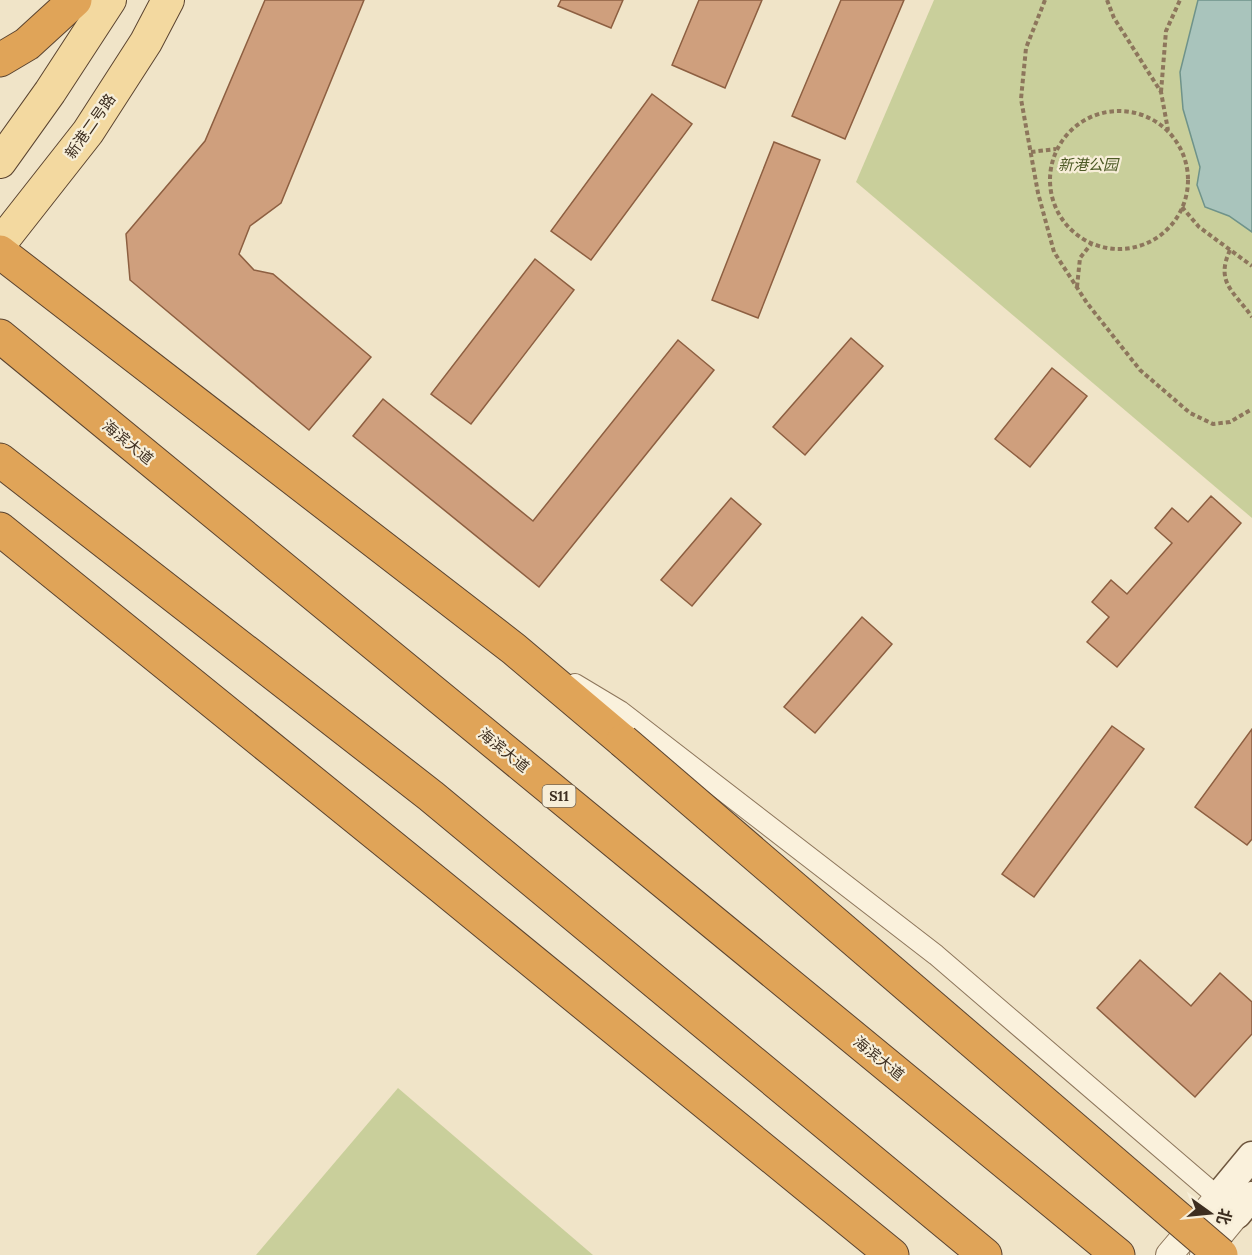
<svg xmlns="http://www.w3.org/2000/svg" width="1252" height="1255" font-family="Lora,'Noto Sans SC',serif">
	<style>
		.green { fill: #c9cf9b }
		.water { fill: #a9c4bc; stroke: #6f938a; stroke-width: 1.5 }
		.building { fill: #cf9f7d; stroke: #8d5f41; stroke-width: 1.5 }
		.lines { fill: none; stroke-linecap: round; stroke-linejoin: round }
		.minor-casing { stroke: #8d765c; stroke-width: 22 }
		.tertiary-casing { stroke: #8d765c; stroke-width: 28 }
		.secondary-casing { stroke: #6f573f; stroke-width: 31 }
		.primary-casing { stroke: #5b4430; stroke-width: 34 }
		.motorway-casing { stroke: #5b4430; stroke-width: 35 }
		.path { stroke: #8d765c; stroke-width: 4; stroke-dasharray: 4.5 3; stroke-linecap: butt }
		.minor { stroke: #faf1dc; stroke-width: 20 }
		.tertiary { stroke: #faf1dc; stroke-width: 26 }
		.secondary { stroke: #faf1dc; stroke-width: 28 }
		.primary { stroke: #f3d9a0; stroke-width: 32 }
		.motorway { stroke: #e0a458; stroke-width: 33 }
		.motorway-bridge-casing { stroke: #5b4430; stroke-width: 35; stroke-linecap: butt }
		.motorway-bridge { stroke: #e0a458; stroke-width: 33 }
		.labels { text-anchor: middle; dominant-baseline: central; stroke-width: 4.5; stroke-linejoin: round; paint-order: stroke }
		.shield { fill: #f7eed8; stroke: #756857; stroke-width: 1.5 }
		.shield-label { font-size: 14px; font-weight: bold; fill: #3d2e20 }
		.street-label { font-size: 15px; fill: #3d2e20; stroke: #f7eed8 }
		.park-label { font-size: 15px; font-style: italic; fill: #4d5a26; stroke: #f7eed8 }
	</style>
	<rect width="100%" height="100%" fill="#f0e4c8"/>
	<g class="green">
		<polygon points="934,0 1252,0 1252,518 856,182"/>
		<polygon points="398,1088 593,1255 256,1255"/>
	</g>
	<polygon class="water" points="1198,0 1252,0 1252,232 1229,216 1205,207 1197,185 1200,167 1183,109 1180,72"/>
	<g class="building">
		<polygon points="265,0 364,0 281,203 250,226 239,254 254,270 273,274 371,357 309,430 130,280 126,234 205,141"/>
		<polygon points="561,0 623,0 611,28 558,6"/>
		<polygon points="699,0 762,0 725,88 672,65"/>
		<polygon points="841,0 904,0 845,139 792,116"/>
		<polygon points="652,94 692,124 591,260 551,231"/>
		<polygon points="774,142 820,160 758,318 712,300"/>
		<polygon points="535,259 574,290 471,424 431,394"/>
		<polygon points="851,338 883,366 805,455 773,427"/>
		<polygon points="678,340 714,370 539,587 353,436 383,399 533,521"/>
		<polygon points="1052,368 1087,396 1030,467 995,439"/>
		<polygon points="1211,496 1241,523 1117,667 1087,642 1109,617 1092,602 1111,580 1127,594 1172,543 1155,528 1172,508 1188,522"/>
		<polygon points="731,498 761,524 692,606 661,580"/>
		<polygon points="862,617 892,644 815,733 784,707"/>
		<polygon points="1112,726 1144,749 1034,897 1002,874"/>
		<polygon points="1252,729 1252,839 1247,845 1195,807"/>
		<polygon points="1140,960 1191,1006 1220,973 1252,1002 1252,1034 1195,1097 1097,1008"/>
	</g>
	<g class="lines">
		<defs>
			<polyline id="minor" points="575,684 620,711 936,955 1226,1204"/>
			<g id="tertiary">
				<polyline points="1169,1255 1218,1197"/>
				<polyline points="1203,1255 1237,1214"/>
			</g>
			<g id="secondary">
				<polyline points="1218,1197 1252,1156"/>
				<polyline points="1237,1214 1252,1196"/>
			</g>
			<g id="primary">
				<polyline points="0,162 50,92 110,0"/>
				<polyline points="0,244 88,132 146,42 168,0"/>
			</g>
			<g id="motorway">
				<polyline points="0,60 27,44 75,0"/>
				<polyline points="0,252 514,649 623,741"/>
				<polyline points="0,336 1118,1255"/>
				<polyline points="0,460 431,796 985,1255"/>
				<polyline points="0,529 438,884 892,1255"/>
			</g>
		</defs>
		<use href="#minor" class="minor-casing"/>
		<use href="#tertiary" class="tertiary-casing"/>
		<use href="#secondary" class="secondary-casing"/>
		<use href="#primary" class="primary-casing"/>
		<use href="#motorway" class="motorway-casing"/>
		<g class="path">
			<polyline points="1045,0 1026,48 1021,99 1038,193 1054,252 1087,303 1140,370 1190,413 1213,424 1230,422 1252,409"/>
			<polyline points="1107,0 1114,18 1161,92 1168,130"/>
			<polyline points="1161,92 1166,31 1180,0"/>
			<circle cx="1119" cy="180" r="69"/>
			<polyline points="1031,152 1056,149"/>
			<polyline points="1182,207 1199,227 1252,266"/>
			<path d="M1230,250C1215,283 1234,291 1252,317"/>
			<polyline points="1077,287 1080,258 1091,244"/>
		</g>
		<use href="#minor" class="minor"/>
		<use href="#tertiary" class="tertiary"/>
		<use href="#secondary" class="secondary"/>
		<use href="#primary" class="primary"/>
		<use href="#motorway" class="motorway"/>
		<defs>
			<polyline id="motorway-bridge" points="623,741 1221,1255"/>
		</defs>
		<use href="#motorway-bridge" class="motorway-bridge-casing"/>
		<use href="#motorway-bridge" class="motorway-bridge"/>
	</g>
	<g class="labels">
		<rect class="shield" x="542.5" y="785" width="33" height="22" rx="4.5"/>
		<g class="shield-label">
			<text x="559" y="796">S11</text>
		</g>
		<g class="street-label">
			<text transform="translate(90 126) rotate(-55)">新港二号路</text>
			<text transform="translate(128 442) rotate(39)">海滨大道</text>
			<text transform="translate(504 750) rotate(39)">海滨大道</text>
			<text transform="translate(879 1058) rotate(39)">海滨大道</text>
		</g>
		<g class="park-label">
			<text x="1088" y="164">新港公园</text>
		</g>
	</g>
	<g transform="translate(1210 1213) rotate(105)" stroke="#f7eed8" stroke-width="4.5" paint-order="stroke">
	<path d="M0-4.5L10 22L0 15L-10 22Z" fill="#3d2e20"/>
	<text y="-9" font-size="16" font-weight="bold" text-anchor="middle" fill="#3d2e20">北</text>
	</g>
</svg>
